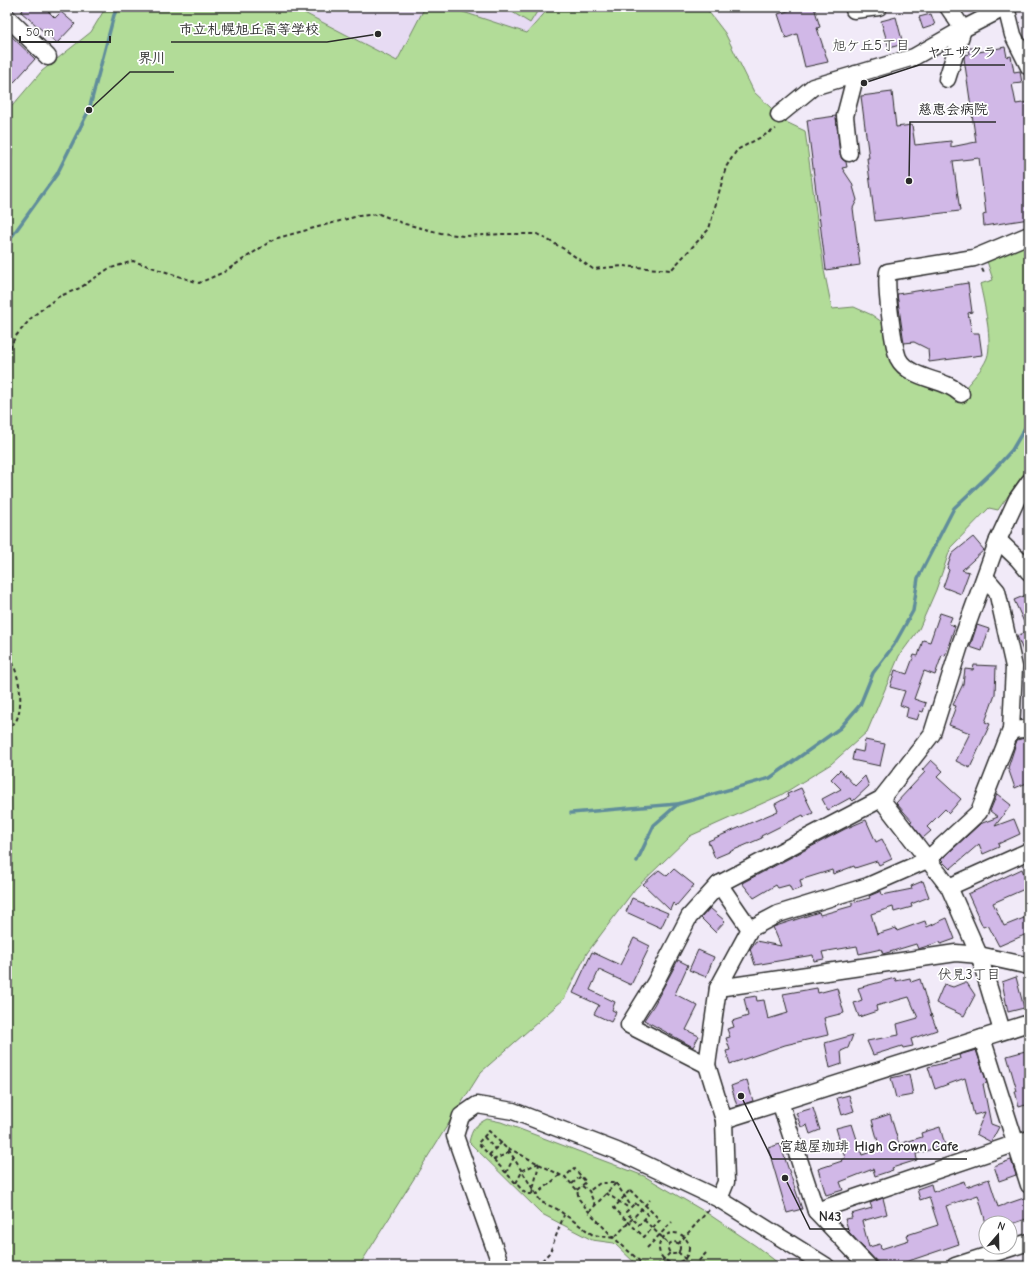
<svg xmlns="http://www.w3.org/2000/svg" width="1036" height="1273" font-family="'Comic Neue','Klee One',sans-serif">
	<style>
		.built { fill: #e7dbf3 }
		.green { fill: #b2dc98; stroke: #6e8462 }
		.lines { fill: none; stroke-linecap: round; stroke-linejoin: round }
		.stream { stroke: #618d9b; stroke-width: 3.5 }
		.building { fill: #d1b8e7; stroke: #2b2b2b }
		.minor-casing { stroke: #2b2b2b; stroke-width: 19 }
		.path { stroke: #2b2b2b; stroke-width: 2; stroke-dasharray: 4 3; stroke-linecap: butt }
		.minor { stroke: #fff; stroke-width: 16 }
		.labels { text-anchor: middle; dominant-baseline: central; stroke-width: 3.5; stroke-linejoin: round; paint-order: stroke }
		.neighbourhood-label { font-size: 14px; fill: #2b2b2b; stroke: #fff }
		.leader { fill: none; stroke: #2b2b2b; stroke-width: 1.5 }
		.callout-dot { fill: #2b2b2b; stroke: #fff; stroke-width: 1.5 }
		.callout-label { font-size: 14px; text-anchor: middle; font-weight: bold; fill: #2b2b2b; stroke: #fff; stroke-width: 3.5; stroke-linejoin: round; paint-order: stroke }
	</style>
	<rect width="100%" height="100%" fill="#f1eaf8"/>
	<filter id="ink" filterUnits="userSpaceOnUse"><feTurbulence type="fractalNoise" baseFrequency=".025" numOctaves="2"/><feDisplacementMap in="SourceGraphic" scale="8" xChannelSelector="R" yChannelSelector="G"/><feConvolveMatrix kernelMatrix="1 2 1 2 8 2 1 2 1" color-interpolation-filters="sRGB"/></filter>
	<g filter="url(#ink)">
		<g class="built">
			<polygon points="293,7 425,7 397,61"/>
			<polygon points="448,7 549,7 527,33"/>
		</g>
		<g class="green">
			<path d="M106,7H293L397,61L425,7H448L527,33L550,7H705L725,33L754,92L786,122L805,131L824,270L832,309L854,307L872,315L889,327L895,358L965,388C973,378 982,370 987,358C993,342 984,302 980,284L993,280L986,258L1029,241V466L998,510L989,508L951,547L936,590L919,629L899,656L867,732L831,764L781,795L690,836L635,889L587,953L564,999L481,1072L359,1266H7V177L11,169L12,148L7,142V112L42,71L91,32Z"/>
			<polygon points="504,7 540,7 530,23"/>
			<path d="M487,1119L501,1122L644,1176L707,1213L756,1246L782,1266H638L614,1243L592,1240L542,1214L469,1142C472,1129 475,1125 487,1119Z"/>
		</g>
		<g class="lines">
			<g class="stream">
				<polyline points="7,243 57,174 89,110 114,15 118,7"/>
				<polyline points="571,813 677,804"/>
				<polyline points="637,861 654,825 678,804 770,778 840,728 860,705 873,673 894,645 913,611 918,578 954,508 992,472 1012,450 1029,421"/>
			</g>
		</g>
		<g class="building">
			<polygon points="26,7 44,7 55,18 61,12 75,24 57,43 21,12"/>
			<polygon points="801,7 814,7 820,27 817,28 828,62 805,67 797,34 786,38 778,14"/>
			<polygon points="931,14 935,25 923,29 919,17"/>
			<polygon points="896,17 903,44 889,48 881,21"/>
			<polygon points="7,32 35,59 7,90"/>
			<polygon points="1005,47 1007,57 1011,56 1014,72 1020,71 1022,83 1012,84 1016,104 1029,102 1029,219 984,226 983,215 986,214 979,158 953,161 960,211 875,221 867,158 869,158 861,96 892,92 896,127 912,125 915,145 951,141 951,147 976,142 964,58 965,55 969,54 968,48 977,48 979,52"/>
			<polygon points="836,116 840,154 842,159 846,162 847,167 842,168 852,183 857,200 853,208 860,265 826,270 807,120"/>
			<polygon points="968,283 972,312 968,313 972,333 979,333 982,355 929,362 928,349 914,342 904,343 897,294"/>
			<polygon points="973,537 984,550 962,570 969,572 961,594 943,587 949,570 947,568 952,554"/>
			<polygon points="1026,595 1029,601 1029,665 1017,636 1028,631 1014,600"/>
			<polygon points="940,613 952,617 949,624 955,626 945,656 942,655 935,675 924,671 914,699 926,703 923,712 920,711 917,720 906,717 908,708 900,705 905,691 890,687 895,670 907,674 914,655 918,656 923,640 930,642"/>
			<polygon points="977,625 989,629 982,651 970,647"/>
			<polygon points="974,665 996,666 995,695 985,722 990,724 970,768 956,761 970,733 949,725 956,706 953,705 963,684 965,669 973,670"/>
			<polygon points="1029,737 1029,782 1015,788 1008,768 1017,740"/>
			<polygon points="865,740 885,744 880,766 852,760 854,750 863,752"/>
			<polygon points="931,760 943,771 937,777 961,799 949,813 945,809 927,827 931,831 923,838 910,822 912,821 896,803 925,772 922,770"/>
			<polygon points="840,770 855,786 865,776 869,786 853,801 850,798 828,810 822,799 841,789 831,779"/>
			<polygon points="801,788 813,813 804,817 803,815 761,836 762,838 715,858 708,841 778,811 775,804 788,797 787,794"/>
			<polygon points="997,794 1011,805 995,826 1014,819 1020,834 998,844 999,847 983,854 979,844 950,869 941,860 980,824 998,817 990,811"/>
			<polygon points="866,820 876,842 882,839 892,859 879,865 877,861 855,868 854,866 833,874 832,870 800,880 802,888 792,891 789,885 778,888 776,885 754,898 742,883 845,829"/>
			<polygon points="674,869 694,885 676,906 673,903 670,910 643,884 659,870 667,876"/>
			<polygon points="1022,869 1029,887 993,903 1004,926 1029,916 1029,933 999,946 988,925 983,927 968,894"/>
			<polygon points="923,881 929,897 911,904 912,907 894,912 893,907 871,914 877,934 896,928 897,931 925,921 927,927 947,918 955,939 941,944 940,942 918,949 916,944 883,954 881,949 859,954 857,946 822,952 824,959 814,961 813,955 755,965 750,949 756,941 781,946 773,927 776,926 819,912 820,915 852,906 852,903 870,898 869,896 881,891 882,895 912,889 911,886"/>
			<polygon points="632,898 668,913 661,928 626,912"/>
			<polygon points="710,908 725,921 715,932 701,918"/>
			<polygon points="634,938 650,946 631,985 599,970 590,990 615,1002 612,1010 616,1012 611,1022 594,1014 599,1005 573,993 592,952 620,965"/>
			<polygon points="698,950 714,957 706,977 689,970"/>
			<polygon points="678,960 688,965 675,994 698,1006 686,1030 699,1036 693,1047 644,1020 654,1005"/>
			<polygon points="1016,977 1024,1008 1008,1012 1002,982"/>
			<polygon points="895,978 896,981 910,978 911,982 920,979 931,1016 931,1014 937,1030 911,1039 913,1046 903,1048 902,1046 873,1055 867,1041 899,1035 897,1024 918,1018 909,997 876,1006 877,1011 859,1017 854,1003 862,1000 858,988"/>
			<polygon points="963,983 967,983 975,995 964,1016 936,1003 944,984 953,987"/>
			<polygon points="817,988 818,993 837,988 844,1013 824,1018 828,1035 785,1045 730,1064 726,1051 730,1050 726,1038 730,1037 727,1029 734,1027 732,1021 748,1016 744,998 756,996 757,1001 764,1000 768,1019 788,1013 783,994"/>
			<polygon points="853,1035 848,1048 841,1051 842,1064 830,1068 825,1043"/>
			<polygon points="976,1050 987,1083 983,1084 991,1124 999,1127 991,1142 976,1134 985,1112 974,1115 965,1078 935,1089 928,1067 960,1059 959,1055"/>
			<polygon points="1029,1050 1029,1104 1019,1107 1015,1091 1017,1091 1007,1056"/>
			<polygon points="909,1074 913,1095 896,1098 891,1078"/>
			<polygon points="747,1080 753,1101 737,1106 731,1086"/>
			<polygon points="849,1095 854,1111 842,1115 837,1098"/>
			<polygon points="813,1108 820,1130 810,1134 807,1125 801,1127 796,1113"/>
			<polygon points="890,1114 899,1144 922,1137 921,1133 940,1127 945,1145 916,1154 917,1160 892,1168 893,1170 875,1176 873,1169 840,1182 843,1190 826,1195 818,1169 842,1161 841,1160 845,1158 836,1128 852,1124 862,1155 880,1149 872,1120"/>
			<polygon points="780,1144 802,1209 787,1213 768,1148"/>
			<polygon points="1011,1160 1016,1175 999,1181 994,1166"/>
			<polygon points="989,1179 998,1207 1024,1198 1029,1211 1029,1218 1015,1223 986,1223 978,1195 946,1206 959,1244 894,1266 881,1266 849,1232 845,1219 852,1218 851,1214 872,1208 870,1203 883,1198 887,1214 862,1221 869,1247 880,1244 881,1249 909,1240 907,1235 938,1225 929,1197 920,1200 917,1189 931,1184 933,1192 964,1181 966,1187"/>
		</g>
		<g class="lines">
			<defs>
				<g id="minor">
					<polyline points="948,7 963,29"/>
					<polyline points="1006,7 1013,35 1029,67"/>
					<polyline points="854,10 879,7"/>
					<polyline points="7,17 48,57"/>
					<polyline points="947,79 963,29"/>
					<polyline points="779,115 813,87 914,57 963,29 1006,7"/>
					<polyline points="849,153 845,116 856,74"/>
					<path d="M961,394C947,381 929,381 913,372C907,369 901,364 898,358C893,344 885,286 888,272L974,258L1029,235"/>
					<polyline points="998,540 1018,559 1029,572"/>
					<polyline points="1011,730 1024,729 1029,727"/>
					<polyline points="881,799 949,887 979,955 1002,1031"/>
					<polyline points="719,884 750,929"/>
					<polyline points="949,887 1029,851"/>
					<polyline points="718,988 956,953 979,955 1029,966"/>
					<polyline points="982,1038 1029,1185"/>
					<polyline points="707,1065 629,1025 655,983 689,917 719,884 881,799 932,734 961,642 998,540 1017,499 1029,482"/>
					<polyline points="780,1102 816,1211 868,1266"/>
					<polyline points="724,1120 1029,1023"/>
					<polyline points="719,1199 726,1182 724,1120 707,1065 718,988 750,929 778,914 868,886 927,860 979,812 1011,730 1014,667 997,591 985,577"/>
					<polyline points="816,1211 1029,1139"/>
					<polyline points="501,1266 455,1136 461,1116 477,1105 513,1111 617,1151 719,1199 826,1266"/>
					<polyline points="955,1266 1029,1242"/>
				</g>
			</defs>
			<use href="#minor" class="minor-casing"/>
			<g class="path">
				<polyline points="982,269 984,273"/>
				<polyline points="7,355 15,337 33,316 58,297 80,288 108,269 133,261 199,283 224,272 274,239 358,216 379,214 405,224 441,233 464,236 502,234 537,234 564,249 593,269 623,266 671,270 709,229 726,167 737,150 776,129"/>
				<path d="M7,649C17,670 25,696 17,719C15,723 10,727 7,731"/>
				<polyline points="484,1137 495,1149"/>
				<polyline points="508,1148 564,1177"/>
				<polyline points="489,1155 502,1142"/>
				<polyline points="493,1160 510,1152"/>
				<polyline points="506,1173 514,1157"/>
				<polyline points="560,1175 537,1194 526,1194 478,1143 489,1131 510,1152 541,1202 557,1209 593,1235 614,1238 650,1200"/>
				<polyline points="516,1183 523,1170 539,1163"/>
				<polyline points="616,1183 631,1206"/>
				<polyline points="572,1184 581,1176"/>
				<polyline points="582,1186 589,1191 595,1205"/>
				<polyline points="577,1190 586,1182 574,1168 565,1177 577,1190 579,1199 589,1212 614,1238 645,1266"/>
				<polygon points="630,1190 660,1220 644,1237 614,1208"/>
				<polyline points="606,1193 629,1208"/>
				<polyline points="532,1194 539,1164"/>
				<polygon points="635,1203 648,1215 639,1225 626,1212"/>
				<polyline points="589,1212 616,1183 600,1183 589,1191"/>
				<polyline points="644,1220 669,1244"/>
				<circle cx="674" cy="1248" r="15"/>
				<circle cx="674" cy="1248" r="6"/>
				<polyline points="678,1244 709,1210"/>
				<polyline points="647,1248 672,1222"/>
				<polyline points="678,1252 692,1266"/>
				<polyline points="537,1266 550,1252 564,1215"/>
				<polyline points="657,1266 670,1253"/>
				<polyline points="694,1266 706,1253"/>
			</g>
			<use href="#minor" class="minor"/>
		</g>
	</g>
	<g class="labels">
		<g class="neighbourhood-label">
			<text x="871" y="45">旭ケ丘5丁目</text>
			<text x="969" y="974">伏見3丁目</text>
		</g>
	</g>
	<path class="leader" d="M378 34L327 42H171M864 83L919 65H1005M89 110L130 72H174M909 181L910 122H996M741 1096L772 1159H967M785 1178L810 1229H849"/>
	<g class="callout-dot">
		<circle cx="378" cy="34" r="4"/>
		<circle cx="864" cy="83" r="4"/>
		<circle cx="89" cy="110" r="4"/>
		<circle cx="909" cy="181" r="4"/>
		<circle cx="741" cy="1096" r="4"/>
		<circle cx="785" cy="1178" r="4"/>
	</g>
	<g class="callout-label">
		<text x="249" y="34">市立札幌旭丘高等学校</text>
		<text x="962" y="57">ヤエザクラ</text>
		<text x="152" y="63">界川</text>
		<text x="953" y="114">慈恵会病院</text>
		<text x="869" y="1151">宮越屋珈琲 High Grown Cafe</text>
		<text x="830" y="1221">N43</text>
	</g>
	<rect width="1036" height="1273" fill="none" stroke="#fff" stroke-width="24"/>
	<rect x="12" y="12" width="1012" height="1249" fill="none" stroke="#2b2b2b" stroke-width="1.5" filter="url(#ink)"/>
	<g transform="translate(998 1235) rotate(20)"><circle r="19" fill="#ffffff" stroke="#aaaaaa"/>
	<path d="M0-3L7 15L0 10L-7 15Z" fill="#2b2b2b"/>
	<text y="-6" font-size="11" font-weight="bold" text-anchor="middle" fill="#2b2b2b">N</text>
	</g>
	<path d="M20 36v6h90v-6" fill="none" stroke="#2b2b2b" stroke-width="2"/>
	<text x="26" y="36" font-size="12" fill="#2b2b2b" stroke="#ffffff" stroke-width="3" paint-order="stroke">50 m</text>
</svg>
